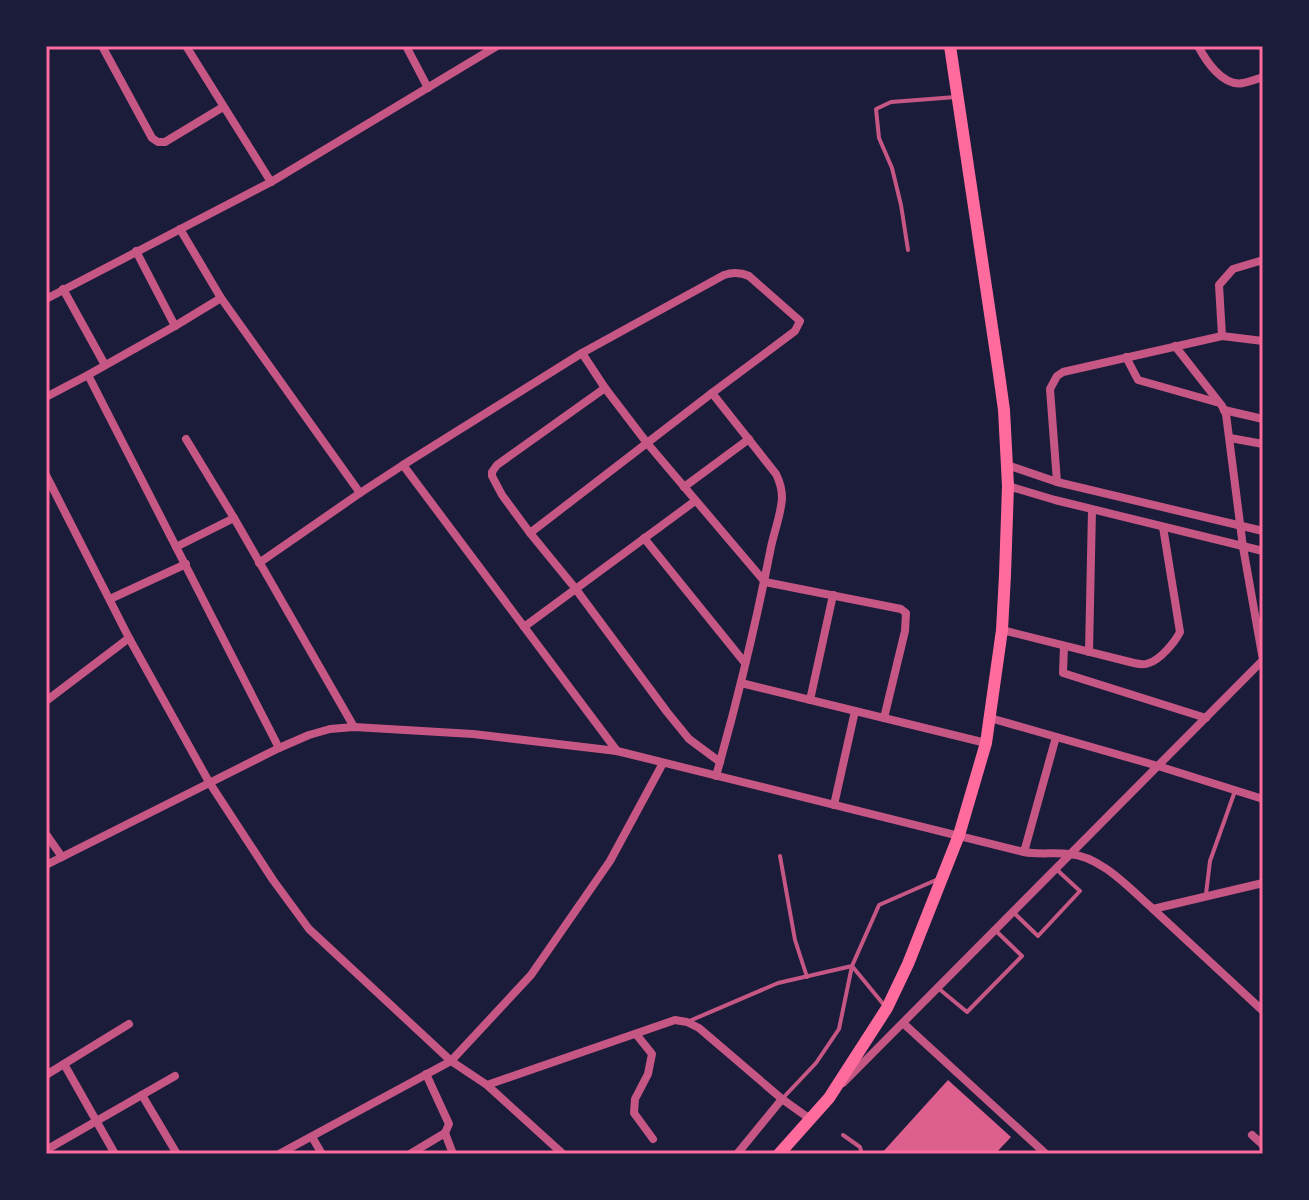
<svg xmlns="http://www.w3.org/2000/svg" width="1309" height="1200" font-family="Lato,sans-serif">
	<style>
		.building { fill: #dd5f8e }
		.lines { fill: none; stroke-linecap: round; stroke-linejoin: round }
		.service { stroke: #c65784; stroke-width: 4 }
		.minor { stroke: #c65784; stroke-width: 8 }
		.secondary { stroke: #ff6b9d; stroke-width: 12 }
		.neatline { fill: none; stroke: #ff6b9d; stroke-width: 3 }
	</style>
	<rect width="100%" height="100%" fill="#1b1b3a"/>
	<polygon class="building" points="948,1080 1011,1137 995,1154 881,1154"/>
	<g class="lines">
		<g class="service">
			<polyline points="908,250 901,205 892,168 879,138 876,109 891,102 956,97"/>
			<polyline points="780,856 795,940 807,977"/>
			<polyline points="1206,894 1210,861 1235,791"/>
			<polyline points="1013,912 1038,936 1080,891 1056,869"/>
			<polyline points="938,988 967,1012 1022,956 995,930"/>
			<polyline points="884,1005 852,966 879,905 936,880"/>
			<polyline points="687,1022 778,983 852,966 839,1029 816,1063 782,1099"/>
			<polyline points="843,1135 860,1147 862,1154"/>
		</g>
		<g class="minor">
			<polyline points="102,46 152,138 158,142 165,142 223,107"/>
			<polyline points="186,46 271,182"/>
			<polyline points="406,46 428,88"/>
			<path d="M1198,46C1206,61 1223,87 1243,83C1250,82 1257,79 1263,77"/>
			<polyline points="180,229 221,298 360,493 403,465"/>
			<polyline points="136,251 175,326 88,375 279,748"/>
			<polyline points="63,289 105,365"/>
			<polyline points="46,299 271,182 497,46"/>
			<polyline points="175,326 221,298"/>
			<polyline points="1222,336 1219,285 1233,269 1263,260"/>
			<polyline points="1263,341 1222,336 1063,372 1057,376 1050,389 1057,482 1263,531"/>
			<polyline points="582,353 605,388 647,443 765,582 901,609 906,613 905,631 884,718"/>
			<polyline points="1126,357 1138,380 1216,402"/>
			<polyline points="605,388 497,465 492,472 492,476 502,495 530,533 575,588 667,712 689,739 720,762"/>
			<polyline points="46,397 88,375"/>
			<polyline points="1224,410 1263,419"/>
			<polyline points="1230,438 1263,444"/>
			<polyline points="186,439 234,518 354,727"/>
			<polyline points="1007,465 1057,482"/>
			<polyline points="46,475 129,638 209,782 273,880 309,929 451,1061 487,1085 563,1154"/>
			<polyline points="1008,486 1055,500 1263,551"/>
			<polyline points="684,487 749,439"/>
			<polyline points="530,533 712,393"/>
			<polyline points="644,538 745,663"/>
			<polyline points="176,547 234,518"/>
			<polyline points="259,563 360,493"/>
			<polyline points="110,599 186,564"/>
			<polyline points="524,627 695,501"/>
			<path d="M1002,630L1134,663C1138,664 1145,665 1149,663C1160,660 1175,642 1180,632L1163,527"/>
			<polyline points="1064,646 1063,673 1206,718"/>
			<polyline points="1089,652 1092,510"/>
			<polyline points="741,683 986,743"/>
			<polyline points="810,700 833,595"/>
			<polyline points="46,701 129,638"/>
			<polyline points="990,718 1158,766 1263,799"/>
			<path d="M617,751L403,465L582,353L724,275C733,272 740,272 749,276L800,321L795,331L712,393L776,474C780,482 782,489 782,498C781,516 773,534 770,552C755,628 737,702 716,776"/>
			<polyline points="834,805 855,711"/>
			<polyline points="46,834 62,857"/>
			<polyline points="1024,852 1056,737"/>
			<path d="M46,865L279,748L309,735L330,729L354,727L473,734L617,751L1024,852C1039,855 1054,852 1069,854C1101,856 1130,889 1153,909L1263,883"/>
			<polyline points="1153,909 1263,1011"/>
			<polyline points="903,1023 1046,1154"/>
			<polyline points="636,1034 652,1054 648,1074 635,1099 634,1113 653,1139"/>
			<polyline points="64,1064 115,1154"/>
			<polyline points="46,1075 129,1024"/>
			<polyline points="843,1083 1263,660 1243,547 1226,414 1222,406 1175,346"/>
			<polyline points="487,1085 675,1020 687,1022 699,1028 782,1099 810,1119"/>
			<polyline points="142,1095 177,1154"/>
			<polyline points="445,1133 453,1154"/>
			<polyline points="1252,1135 1263,1145"/>
			<polyline points="312,1137 322,1154"/>
			<polyline points="46,1150 175,1076"/>
			<polyline points="279,1154 451,1061 531,975 610,861 663,763"/>
			<polyline points="410,1154 445,1133 449,1124 426,1074"/>
			<polyline points="737,1154 782,1099"/>
		</g>
		<polyline class="secondary" points="779,1154 829,1098 887,1008 908,964 959,835 986,743 1002,630 1005,575 1008,486 1004,410 999,374 950,46"/>
	</g>
	<rect width="1309" height="1200" fill="none" stroke="#1b1b3a" stroke-width="96"/>
	<rect x="48" y="48" width="1213" height="1104" class="neatline"/>
</svg>
